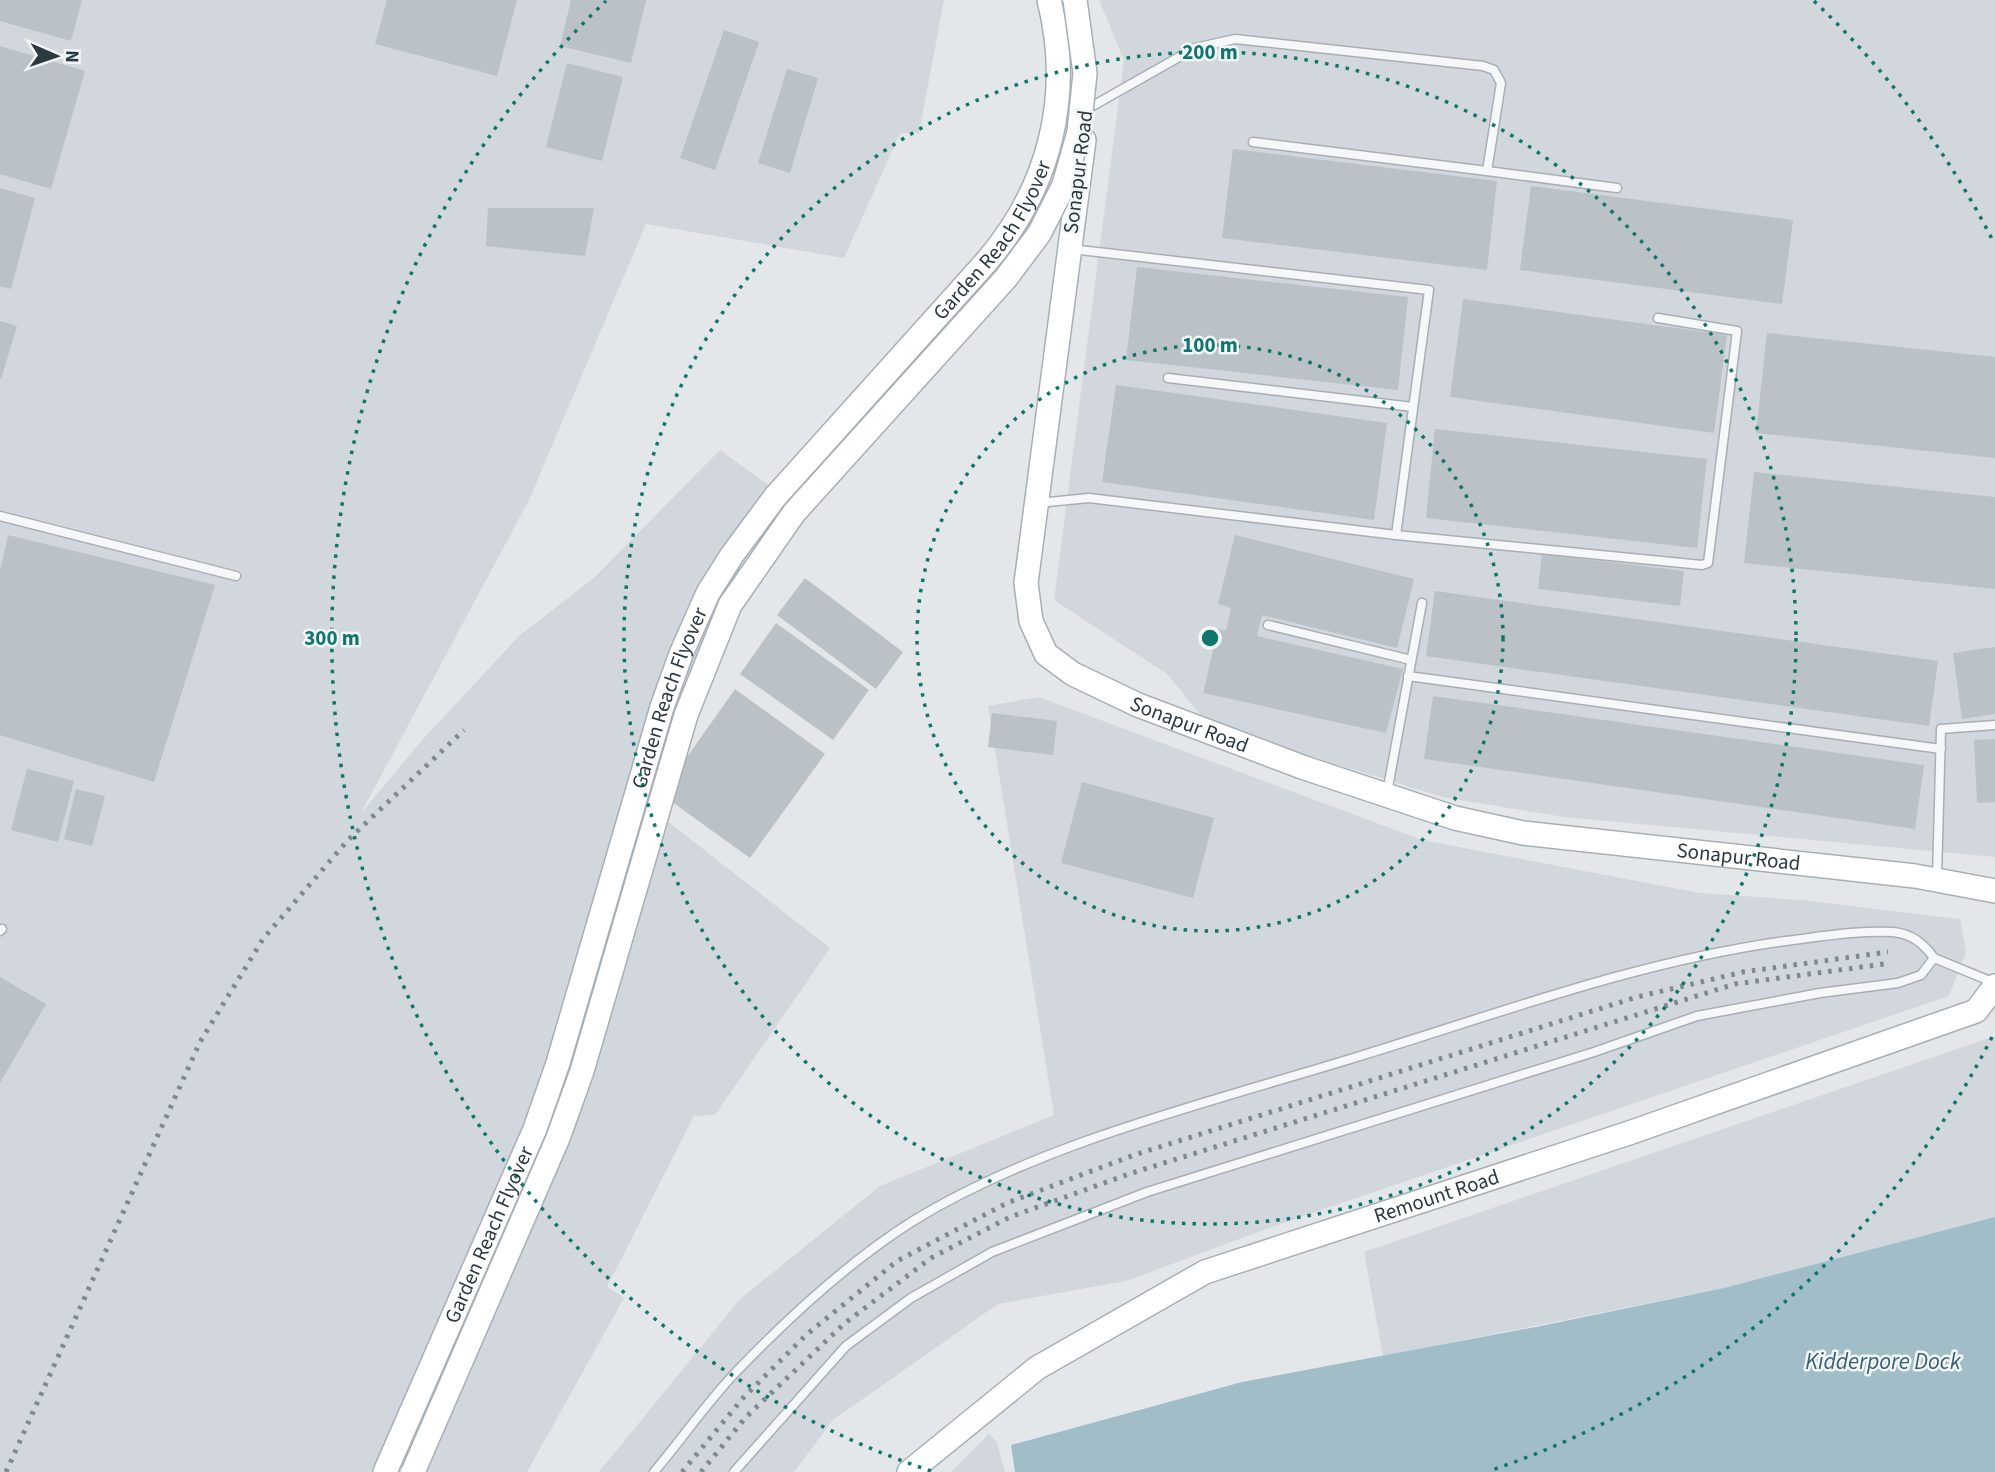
<svg xmlns="http://www.w3.org/2000/svg" width="1995" height="1472" font-family="'Source Sans 3',sans-serif">
	<style>
		.built { fill: #d1d7dc }
		.water { fill: #a0bdc8 }
		.building { fill: #bac2c7 }
		.lines { fill: none; stroke-linecap: round; stroke-linejoin: round }
		.lane-casing { stroke: #a8afb4; stroke-width: 11 }
		.secondary-casing { stroke: #a8afb4; stroke-width: 26 }
		.lane { stroke: #f5f7f8; stroke-width: 8 }
		.secondary { stroke: #fff; stroke-width: 23 }
		.rail { stroke: #7d8a93; stroke-width: 5; stroke-dasharray: 3.5 7; stroke-linecap: butt }
		.secondary-bridge-casing { stroke: #a8afb4; stroke-width: 26; stroke-linecap: butt }
		.secondary-bridge { stroke: #fff; stroke-width: 23 }
		.ring { fill: none; stroke: #0f766e; stroke-width: 3.5; stroke-dasharray: 3.5 7 }
		.labels { text-anchor: middle; dominant-baseline: central; stroke-width: 5; stroke-linejoin: round; paint-order: stroke }
		.street-label { font-size: 21px; fill: #2b3941; stroke: #f2f6f7 }
		.water-label { font-size: 23px; font-style: italic; fill: #376173; stroke: #f2f6f7 }
		.centre { fill: #0f766e; stroke: #f2f6f7; stroke-width: 3.5 }
		.ring-label { font-size: 21px; text-anchor: middle; font-weight: bold; fill: #0f766e; stroke: #f2f6f7; stroke-width: 5; stroke-linejoin: round; paint-order: stroke }
	</style>
	<rect width="100%" height="100%" fill="#e3e7ea"/>
	<g class="built">
		<polygon points="0,0 944,0 919,133 900,133 844,258 646,224 529,500 361,813 424,738 519,636 595,577 720,450 774,489 699,664 648,806 830,948 715,1115 694,1116 607,1287 624,1298 527,1472 0,1472"/>
		<polygon points="1099,0 1995,0 1995,857 1564,817 1442,797 1208,724 1167,674 1054,600 1124,60"/>
		<polygon points="1039,697 1422,840 1700,893 1801,900 1960,919 1966,952 1949,996 1283,1223 1126,1281 998,1304 833,1420 794,1472 599,1472 740,1299 880,1186 1054,1115 988,706"/>
		<polygon points="1995,1036 1995,1217 1724,1288 1383,1356 1364,1252"/>
		<polygon points="989,1434 997,1443 1005,1472 951,1472"/>
	</g>
	<polygon class="water" points="1995,1217 1995,1472 1015,1472 1011,1445 1242,1382 1541,1326 1724,1288"/>
	<g class="building">
		<polygon points="0,0 82,0 71,41 0,21"/>
		<polygon points="387,0 517,0 497,76 375,44"/>
		<polygon points="571,0 646,0 631,63 560,46"/>
		<polygon points="724,30 759,42 715,170 680,158"/>
		<polygon points="0,46 85,71 51,189 0,174"/>
		<polygon points="567,63 623,77 602,161 546,147"/>
		<polygon points="787,69 818,78 790,173 758,163"/>
		<polygon points="1233,149 1497,181 1487,270 1222,238"/>
		<polygon points="1531,186 1793,220 1782,304 1520,270"/>
		<polygon points="0,188 35,198 11,289 0,286"/>
		<polygon points="488,208 594,208 585,256 486,246"/>
		<polygon points="1137,267 1408,297 1398,390 1126,360"/>
		<polygon points="1463,299 1727,335 1714,433 1450,397"/>
		<polygon points="0,321 17,326 1,379 0,379"/>
		<polygon points="1767,333 1995,357 1995,458 1756,433"/>
		<polygon points="1116,385 1387,423 1374,520 1102,482"/>
		<polygon points="1435,429 1707,459 1697,548 1426,518"/>
		<polygon points="1754,472 1995,497 1995,589 1744,563"/>
		<polygon points="8,535 215,585 154,782 0,735 0,571"/>
		<polygon points="1235,535 1414,579 1397,648 1262,615 1257,636 1403,669 1386,733 1203,693 1218,629 1226,631 1231,608 1218,604"/>
		<polygon points="1542,554 1684,571 1680,606 1538,589"/>
		<polygon points="805,578 903,652 876,689 777,615"/>
		<polygon points="1435,591 1938,661 1929,726 1426,656"/>
		<polygon points="776,623 869,690 833,740 740,674"/>
		<polygon points="1995,647 1995,714 1962,719 1953,653"/>
		<polygon points="735,689 825,754 750,858 661,794"/>
		<polygon points="1433,696 1924,765 1915,829 1424,759"/>
		<polygon points="992,713 1057,721 1053,755 988,747"/>
		<polygon points="1995,739 1995,802 1977,803 1974,740"/>
		<polygon points="27,769 74,781 58,842 11,830"/>
		<polygon points="1082,782 1214,818 1193,898 1061,863"/>
		<polygon points="76,789 105,796 92,846 64,839"/>
		<polygon points="0,977 46,1004 0,1083"/>
	</g>
	<g class="lines">
		<defs>
			<g id="lane">
				<polyline points="1089,108 1195,48 1235,39 1483,66 1494,70 1501,83 1487,171 1253,142"/>
				<polyline points="1487,171 1617,188"/>
				<polyline points="1168,378 1413,407"/>
				<polyline points="1038,503 1089,498 1396,535 1429,290 1071,249"/>
				<polyline points="0,516 236,576"/>
				<polyline points="1396,535 1702,565 1708,563 1737,331 1658,318"/>
				<polyline points="1268,625 1411,660"/>
				<polyline points="1408,676 1941,749"/>
				<polyline points="1387,793 1422,603"/>
				<polyline points="1937,877 1941,729 1995,725"/>
				<polyline points="0,931 2,929"/>
				<path d="M654,1472C682,1439 707,1402 737,1371C789,1317 848,1262 913,1221C1041,1142 1215,1101 1360,1056C1500,1013 1639,961 1785,941C1819,937 1858,930 1893,932C1912,934 1923,943 1934,958"/>
				<polyline points="734,1472 846,1346 911,1298 992,1252 1147,1192 1594,1052 1697,1016 1820,993 1898,983 1921,975 1934,958 1995,983"/>
			</g>
			<g id="secondary">
				<path id="s1" d="M1084,140L1026,583L1031,621L1046,654L1073,674L1138,705L1302,767L1455,818L1523,833L1915,876L1995,891"/>
				<path id="s2" d="M385,1472L535,1129L558,1063L662,707L681,654L708,593L732,555L775,497L987,261C1050,187 1073,95 1049,0"/>
				<path id="s3" d="M909,1472L1037,1368L1205,1272L1629,1133L1976,1011L1995,986"/>
			</g>
		</defs>
		<use href="#lane" class="lane-casing"/>
		<use href="#secondary" class="secondary-casing"/>
		<use href="#lane" class="lane"/>
		<use href="#secondary" class="secondary"/>
		<g class="rail">
			<polyline points="6,1472 200,1042 263,939 348,840 464,730"/>
			<polyline points="682,1472 743,1398 806,1335 897,1261 1007,1203 1134,1155 1637,997 1743,972 1888,952"/>
			<polyline points="701,1472 746,1417 845,1323 931,1258 1010,1217 1129,1174 1735,984 1884,964"/>
		</g>
		<defs>
			<polyline id="secondary-bridge" points="413,1472 558,1138 582,1071 686,715 730,605 794,513 1006,278 1039,234 1064,185 1079,132 1085,73 1075,0"/>
		</defs>
		<use href="#secondary-bridge" class="secondary-bridge-casing"/>
		<use href="#secondary-bridge" class="secondary-bridge"/>
	</g>
	<g class="ring">
		<circle cx="1210" cy="638" r="293"/>
		<circle cx="1210" cy="638" r="586"/>
		<path d="M1992 1037A878 878 0 0 1 1489 1471M931 1471A878 878 0 0 1 606 1M1814 1A878 878 0 0 1 1992 239"/>
	</g>
	<g class="labels">
		<g class="street-label">
			<text transform="translate(1078 172) rotate(-83)">Sonapur Road</text>
			<text stroke="none"><textPath href="#s2" startOffset="1393">Garden Reach Flyover</textPath></text>
			<text stroke="none"><textPath href="#s2" startOffset="826">Garden Reach Flyover</textPath></text>
			<text stroke="none"><textPath href="#s1" startOffset="682">Sonapur Road</textPath></text>
			<text stroke="none"><textPath href="#s1" startOffset="1250">Sonapur Road</textPath></text>
			<text stroke="none"><textPath href="#s3" startOffset="602">Remount Road</textPath></text>
			<text stroke="none"><textPath href="#s2" startOffset="259">Garden Reach Flyover</textPath></text>
		</g>
		<g class="water-label">
			<text x="1883" y="1361">Kidderpore Dock</text>
		</g>
	</g>
	<circle cx="1210" cy="638" r="10" class="centre"/>
	<g class="ring-label">
		<text x="1210" y="59">200 m</text>
		<text x="1210" y="352">100 m</text>
		<text x="332" y="645">300 m</text>
	</g>
	<g transform="translate(56 56) rotate(92)" stroke="#f2f6f7" stroke-width="5" paint-order="stroke">
	<path d="M0-5L12 26L0 18L-12 26Z" fill="#2b3941"/>
	<text y="-10" font-size="19" font-weight="bold" text-anchor="middle" fill="#2b3941">N</text>
	</g>
</svg>
